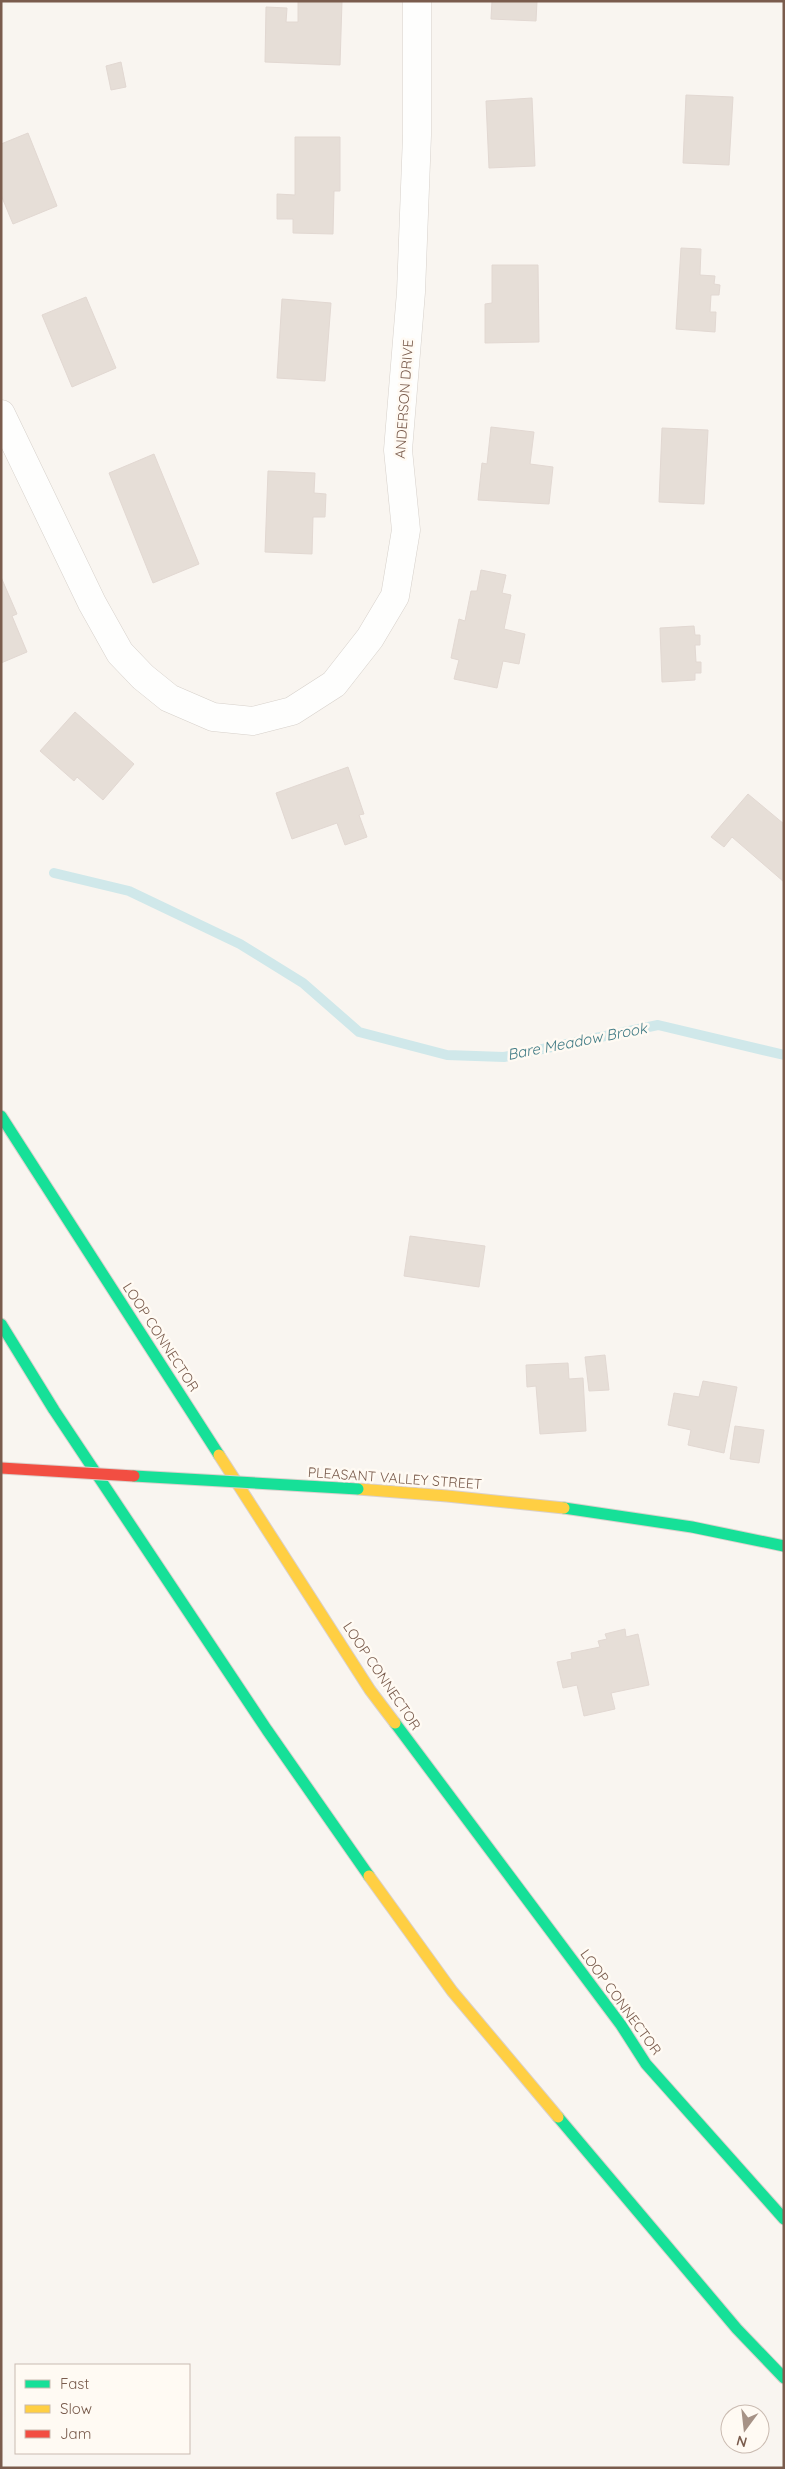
<svg xmlns="http://www.w3.org/2000/svg" width="785" height="2469" font-family="Quicksand,sans-serif">
	<style>
		.lines { fill: none; stroke-linecap: round; stroke-linejoin: round }
		.stream { stroke: #d0e8ea; stroke-width: 10 }
		.building { fill: #e6ded7; stroke: #e2d8d2 }
		.street-casing { stroke: #d7d1cb; stroke-width: 29 }
		.fast-casing { stroke: #dad1cc; stroke-width: 13 }
		.slow-casing { stroke: #dad1cc; stroke-width: 13 }
		.street { stroke: #fefefd; stroke-width: 28 }
		.fast { stroke: #16e098; stroke-width: 11 }
		.slow { stroke: #ffcf43; stroke-width: 11 }
		.fast-bridge-casing { stroke: #dad1cc; stroke-width: 13; stroke-linecap: butt }
		.jam-bridge-casing { stroke: #dad1cc; stroke-width: 13; stroke-linecap: butt }
		.fast-bridge { stroke: #16e098; stroke-width: 11 }
		.jam-bridge { stroke: #f24e42; stroke-width: 11 }
		.labels { text-anchor: middle; dominant-baseline: central; stroke-width: 5; stroke-linejoin: round; paint-order: stroke }
		.street-label { font-size: 14px; fill: #7a5c4d; stroke: #fffaf3 }
		.water-label { font-size: 15px; font-style: italic; fill: #437c86; stroke: #fffaf3 }
	</style>
	<rect width="100%" height="100%" fill="#f9f5f0"/>
	<g class="lines">
		<polyline class="stream" points="54,873 129,891 240,944 303,983 359,1032 447,1055 504,1057 658,1025 784,1055"/>
	</g>
	<g class="building">
		<polygon points="298,1 342,1 340,65 265,62 266,7 287,8 286,22 298,22"/>
		<polygon points="492,1 537,1 536,21 491,19"/>
		<polygon points="121,62 126,87 111,90 106,66"/>
		<polygon points="686,95 733,97 729,165 683,163"/>
		<polygon points="532,98 535,166 489,168 486,101"/>
		<polygon points="28,133 57,206 13,224 1,195 1,144"/>
		<polygon points="295,137 340,137 340,191 334,191 333,234 293,233 293,219 277,219 277,194 295,195"/>
		<polygon points="681,248 701,249 700,275 715,276 714,284 720,285 719,295 711,295 710,312 716,312 715,332 676,329"/>
		<polygon points="492,265 538,265 539,342 485,343 485,304 492,303"/>
		<polygon points="86,297 116,368 72,387 42,315"/>
		<polygon points="282,299 331,303 325,381 277,378"/>
		<polygon points="491,427 534,432 530,464 553,467 549,504 478,500 482,463 487,464"/>
		<polygon points="662,428 708,430 704,504 659,502"/>
		<polygon points="154,454 199,564 153,583 109,473"/>
		<polygon points="268,471 315,473 314,493 326,494 325,517 313,517 312,554 265,552"/>
		<polygon points="481,570 506,575 502,593 511,595 504,629 525,634 519,664 503,661 497,688 454,679 459,660 451,658 459,619 465,621 471,591 477,591"/>
		<polygon points="1,577 17,614 12,616 27,652 1,663"/>
		<polygon points="694,626 695,635 700,635 700,645 695,645 696,662 701,662 701,673 695,673 695,680 662,682 660,628"/>
		<polygon points="75,712 134,764 103,800 77,777 74,781 40,751"/>
		<polygon points="348,767 364,814 359,815 367,837 345,845 337,823 292,839 276,793"/>
		<polygon points="748,794 784,824 784,882 732,837 724,847 711,837"/>
		<polygon points="410,1236 485,1246 479,1287 404,1276"/>
		<polygon points="605,1355 609,1390 589,1391 585,1357"/>
		<polygon points="568,1363 569,1379 583,1378 586,1431 540,1434 536,1386 527,1387 526,1365"/>
		<polygon points="703,1381 737,1387 724,1453 688,1445 691,1430 668,1425 674,1393 699,1397"/>
		<polygon points="735,1426 764,1430 759,1463 730,1459"/>
		<polygon points="625,1629 626,1637 638,1634 649,1685 611,1693 615,1709 584,1716 577,1685 563,1688 557,1662 572,1659 571,1653 600,1647 598,1641 607,1639 605,1634"/>
	</g>
	<g class="lines">
		<defs>
			<polyline id="street" points="1,414 92,603 120,653 143,677 169,698 213,717 253,721 292,711 334,684 370,638 395,596 406,530 398,450 411,292 417,135 417,1"/>
			<g id="fast">
				<polyline points="1,1116 219,1455"/>
				<polyline points="1,1324 54,1410 267,1730 369,1876"/>
				<polyline points="564,1508 692,1527 784,1546"/>
				<polyline points="395,1723 621,2025 646,2064 784,2219"/>
				<polyline points="558,2117 737,2329 784,2378"/>
			</g>
			<g id="slow">
				<polyline points="219,1455 370,1690 395,1723"/>
				<polyline points="358,1489 447,1496 564,1508"/>
				<polyline points="369,1876 452,1991 558,2117"/>
			</g>
		</defs>
		<use href="#street" class="street-casing"/>
		<use href="#fast" class="fast-casing"/>
		<use href="#slow" class="slow-casing"/>
		<use href="#street" class="street"/>
		<use href="#fast" class="fast"/>
		<use href="#slow" class="slow"/>
		<defs>
			<polyline id="fast-bridge" points="134,1476 358,1489"/>
			<polyline id="jam-bridge" points="1,1468 134,1476"/>
		</defs>
		<use href="#fast-bridge" class="fast-bridge-casing"/>
		<use href="#jam-bridge" class="jam-bridge-casing"/>
		<use href="#fast-bridge" class="fast-bridge"/>
		<use href="#jam-bridge" class="jam-bridge"/>
	</g>
	<g class="labels">
		<g class="street-label">
			<text transform="translate(404 399) rotate(-86)">ANDERSON DRIVE</text>
			<text transform="translate(161 1337) rotate(57)">LOOP CONNECTOR</text>
			<text transform="translate(395 1478) rotate(4)">PLEASANT VALLEY STREET</text>
			<text transform="translate(382 1676) rotate(56)">LOOP CONNECTOR</text>
			<text transform="translate(621 2002) rotate(54)">LOOP CONNECTOR</text>
		</g>
		<g class="water-label">
			<text transform="translate(577 1041) rotate(-11)">Bare Meadow Brook</text>
		</g>
	</g>
	<rect width="785" height="2469" fill="none" stroke="#7a5c4d" stroke-width="5"/>
	<rect x="15" y="2364" width="175" height="90" fill="#fffaf3" stroke="#cabbb1"/>
	<rect x="25" y="2380" width="25" height="8" fill="#16e098" stroke="#cabbb1"/>
	<text x="60" y="2389" font-size="15" fill="#7a5c4d">Fast</text>
	<rect x="25" y="2405" width="25" height="8" fill="#ffcf43" stroke="#cabbb1"/>
	<text x="60" y="2414" font-size="15" fill="#7a5c4d">Slow</text>
	<rect x="25" y="2430" width="25" height="8" fill="#f24e42" stroke="#cabbb1"/>
	<text x="60" y="2439" font-size="15" fill="#7a5c4d">Jam</text>
	<g transform="translate(745 2429) rotate(195)"><circle r="24" fill="#fffaf3" stroke="#cabbb1"/>
	<path d="M0-4L9 19L0 12L-9 19Z" fill="#a69286"/>
	<text y="-8" font-size="14" font-weight="bold" text-anchor="middle" fill="#7a5c4d">N</text>
	</g>
</svg>
